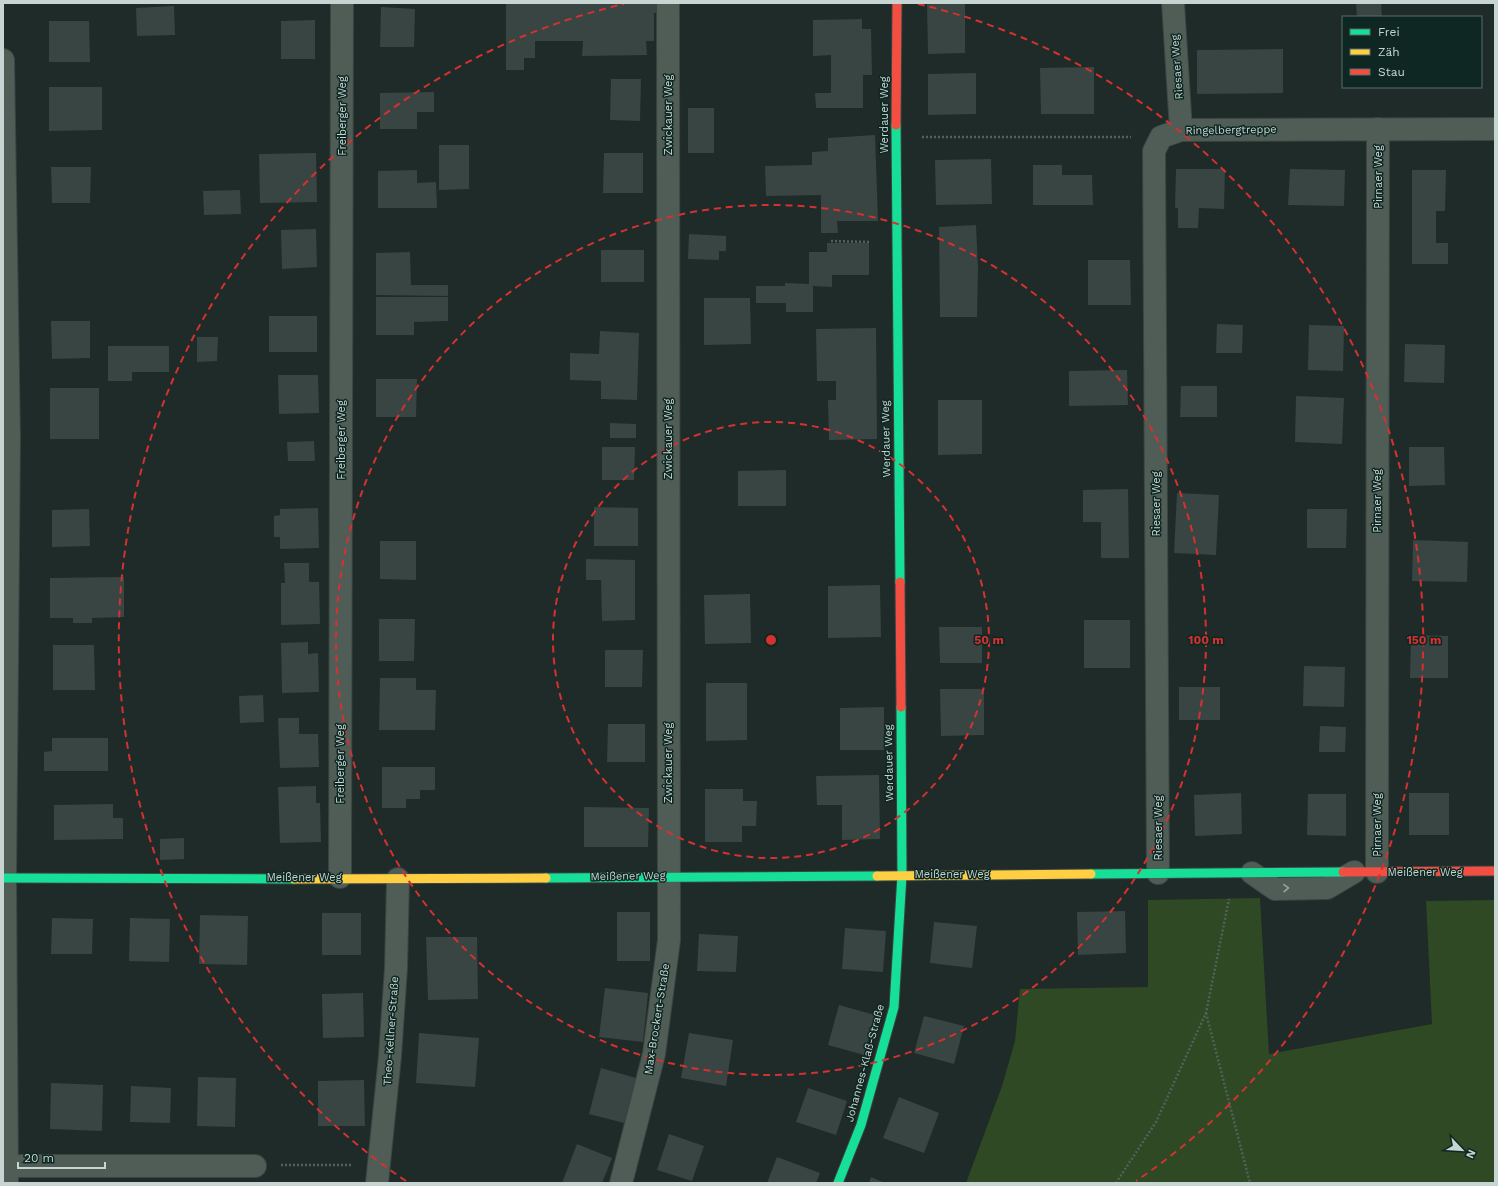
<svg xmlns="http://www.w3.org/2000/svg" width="1498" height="1186" font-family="'Work Sans',sans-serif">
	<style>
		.green { fill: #2e4924 }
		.building { fill: #384543 }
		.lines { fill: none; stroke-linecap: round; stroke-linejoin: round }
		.street-casing { stroke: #3a4542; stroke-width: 24 }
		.fast-casing { stroke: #3a4542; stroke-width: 11 }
		.slow-casing { stroke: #3a4542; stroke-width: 11 }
		.jam-casing { stroke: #3a4542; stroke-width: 11 }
		.path { stroke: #54605a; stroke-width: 2.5; stroke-dasharray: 2 2; stroke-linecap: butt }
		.street { stroke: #4f5d56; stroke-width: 22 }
		.fast { stroke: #16e098; stroke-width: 9 }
		.slow { stroke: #ffcf43; stroke-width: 9 }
		.jam { stroke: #f24e42; stroke-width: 9 }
		.oneway { stroke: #96a5a0 }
		.ring { fill: none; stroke: #d53130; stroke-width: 2; stroke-dasharray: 7 5 }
		.labels { text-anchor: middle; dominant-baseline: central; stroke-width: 3; stroke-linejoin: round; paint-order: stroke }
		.street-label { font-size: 11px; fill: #c6d5d1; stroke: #0e2722 }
		.centre { fill: #d53130; stroke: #0e2722; stroke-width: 2 }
		.ring-label { font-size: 12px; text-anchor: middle; font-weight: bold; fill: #d53130; stroke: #0e2722; stroke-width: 3; stroke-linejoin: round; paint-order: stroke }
	</style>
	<rect width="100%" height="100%" fill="#1e2b28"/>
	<polygon class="green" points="1260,898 1269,1054 1432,1024 1426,901 1495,900 1495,1183 966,1183 1002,1086 1015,1041 1020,989 1148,987 1148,900"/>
	<g class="building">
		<polygon points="506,3 663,3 663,13 654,13 654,41 646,41 647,55 582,56 583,41 535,41 535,58 524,58 524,70 506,70"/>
		<polygon points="927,3 965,3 965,53 928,54"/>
		<polygon points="1356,3 1381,3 1382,17 1357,17"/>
		<polygon points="174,6 175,35 137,36 136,8"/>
		<polygon points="381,7 415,9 414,47 380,47"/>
		<polygon points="862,19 862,29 871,29 872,75 863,75 863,108 816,108 815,93 831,93 831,55 813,56 813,20"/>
		<polygon points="315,20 315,59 281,59 281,21"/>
		<polygon points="49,21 89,21 90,62 49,62"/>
		<polygon points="1283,49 1283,93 1197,94 1197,50"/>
		<polygon points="1094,67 1094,114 1041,114 1040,68"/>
		<polygon points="976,73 976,114 928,115 928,74"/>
		<polygon points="611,79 641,79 640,121 610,120"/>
		<polygon points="49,87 102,87 102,130 49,131"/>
		<polygon points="434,92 434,112 417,112 417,129 380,129 380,93"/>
		<rect x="688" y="108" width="26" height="45"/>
		<polygon points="875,135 878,221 837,221 838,233 821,233 821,195 766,196 765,166 812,165 812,152 828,151 828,138"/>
		<polygon points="439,145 469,145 469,189 439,190"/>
		<polygon points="316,153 317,202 260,203 259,154"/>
		<polygon points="604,153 643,153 643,193 603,193"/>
		<polygon points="991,159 992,204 936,205 935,160"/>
		<polygon points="1033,165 1062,165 1062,175 1092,175 1093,205 1033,205"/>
		<polygon points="51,167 91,167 90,203 52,203"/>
		<polygon points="1176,169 1225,169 1224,209 1199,208 1198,228 1178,228 1178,208 1175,208"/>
		<polygon points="1290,169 1345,170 1344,206 1288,205"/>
		<polygon points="417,170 417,183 436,182 437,208 378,208 378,171"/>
		<polygon points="1412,170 1446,170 1445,211 1436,211 1436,243 1448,243 1448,264 1412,264"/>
		<polygon points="240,190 241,214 204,215 203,191"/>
		<polygon points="976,225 978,269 977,317 940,317 939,227"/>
		<polygon points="316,229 317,267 282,269 281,230"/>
		<polygon points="689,234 726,236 726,251 719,251 719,260 688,259"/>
		<polygon points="827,243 869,243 869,275 832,275 832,287 813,286 813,312 786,312 786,303 756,303 756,286 785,286 785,283 809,284 809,252 827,252"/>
		<rect x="601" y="250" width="43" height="32"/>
		<polygon points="410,252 411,285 448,285 448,296 376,295 376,253"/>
		<polygon points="1088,260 1130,260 1131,305 1088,305"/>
		<polygon points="376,297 448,297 448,321 414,322 414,335 376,335"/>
		<polygon points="704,298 750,298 751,344 704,345"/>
		<rect x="269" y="316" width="48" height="36"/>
		<polygon points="51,321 90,321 90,358 52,359"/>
		<polygon points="1217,324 1243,325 1242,353 1216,353"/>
		<polygon points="1309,325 1344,326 1343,371 1308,370"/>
		<polygon points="876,328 877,439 829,440 828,400 836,400 836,381 817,381 816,329"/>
		<polygon points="600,331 639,333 637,400 601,399 601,381 570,380 570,353 599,354"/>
		<polygon points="197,337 218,337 217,361 197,362"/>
		<polygon points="1405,344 1445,345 1444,383 1404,382"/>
		<polygon points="108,346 169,346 169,372 132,372 132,381 108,381"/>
		<polygon points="1127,370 1128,405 1069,406 1069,371"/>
		<polygon points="278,375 318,375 319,413 279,414"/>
		<polygon points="376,379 417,379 416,417 376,417"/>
		<polygon points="1181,386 1217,386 1217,417 1180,417"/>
		<rect x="50" y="388" width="49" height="51"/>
		<polygon points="1296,396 1344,398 1342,444 1295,442"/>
		<polygon points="938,400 982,400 982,454 938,455"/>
		<polygon points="610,423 636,424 636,438 610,438"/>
		<polygon points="314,441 315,461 288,461 287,442"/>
		<polygon points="602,447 635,447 634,480 602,480"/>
		<polygon points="1409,447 1444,447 1445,485 1409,486"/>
		<polygon points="786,470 786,506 738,506 738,471"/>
		<polygon points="1128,489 1129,558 1101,558 1101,522 1083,522 1083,490"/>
		<polygon points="1177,493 1219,495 1216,555 1174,553"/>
		<polygon points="594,507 638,508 638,546 594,546"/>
		<polygon points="318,508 319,548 280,549 280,537 274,537 274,516 280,515 280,509"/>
		<polygon points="89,509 90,546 52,547 52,510"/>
		<polygon points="1307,509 1347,509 1346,548 1307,548"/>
		<polygon points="1413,540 1468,542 1467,582 1412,581"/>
		<polygon points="380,541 416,541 416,580 380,579"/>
		<polygon points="586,559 635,560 635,620 602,621 601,580 586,580"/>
		<polygon points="284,563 309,563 309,582 319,582 320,624 281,625 281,583 285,583"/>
		<polygon points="124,577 124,617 92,618 92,623 73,623 73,618 50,618 50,578"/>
		<polygon points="880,585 881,637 828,638 828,586"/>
		<polygon points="750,594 751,643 705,644 704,595"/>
		<polygon points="379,619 415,619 414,661 379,661"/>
		<rect x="1084" y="620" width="46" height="48"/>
		<polygon points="939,627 982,627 982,663 940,663"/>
		<polygon points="1411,635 1448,636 1448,678 1410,678"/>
		<polygon points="308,642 308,654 318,653 319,692 282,693 281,643"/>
		<polygon points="53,645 94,645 95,690 53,690"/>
		<polygon points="605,650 643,650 642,687 605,687"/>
		<polygon points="1304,666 1345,667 1344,707 1303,706"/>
		<polygon points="380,678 416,678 416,690 436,690 435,730 379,730"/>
		<polygon points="706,683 747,683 747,740 706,741"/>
		<rect x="1179" y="687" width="41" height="33"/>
		<polygon points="940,689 984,689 984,735 941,736"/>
		<polygon points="263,695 264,722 240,723 239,696"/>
		<polygon points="884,707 884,750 840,750 840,708"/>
		<polygon points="278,718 299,718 299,734 318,734 319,767 280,768"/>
		<polygon points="608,724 645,724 645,762 607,762"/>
		<polygon points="1320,726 1346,727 1345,752 1319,752"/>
		<polygon points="52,738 108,738 108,771 44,771 44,752 52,751"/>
		<polygon points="382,767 435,767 435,790 420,790 420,799 406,799 406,808 382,808"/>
		<polygon points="879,775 880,839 842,840 842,805 817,805 816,776"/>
		<polygon points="316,786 316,803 320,803 321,842 280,843 278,787"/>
		<polygon points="705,789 743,789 743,801 757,801 756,826 742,826 742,842 705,842"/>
		<polygon points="1241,793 1242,834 1195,836 1194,795"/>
		<rect x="1409" y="793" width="40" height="42"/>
		<polygon points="1308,794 1346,794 1346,836 1307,835"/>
		<polygon points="113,804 113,818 123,818 123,839 54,840 54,805"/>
		<polygon points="584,807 649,808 648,847 584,847"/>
		<polygon points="184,838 184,859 160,860 160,839"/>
		<polygon points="1125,911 1126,953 1078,955 1077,912"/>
		<rect x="617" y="912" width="33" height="49"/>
		<rect x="322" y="913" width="39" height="42"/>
		<polygon points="200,915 248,916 247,965 199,964"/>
		<polygon points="52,918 93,919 92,954 51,954"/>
		<polygon points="130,918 170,919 169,962 129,961"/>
		<polygon points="934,922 977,926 972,968 930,963"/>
		<polygon points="845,928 886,931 883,972 842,969"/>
		<polygon points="699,934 738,936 736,972 697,971"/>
		<polygon points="426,937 477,937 478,999 428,1000"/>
		<polygon points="605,988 648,993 643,1042 599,1037"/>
		<polygon points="363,993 364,1037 323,1038 322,994"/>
		<polygon points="839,1005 875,1015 864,1055 828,1045"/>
		<polygon points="924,1016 964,1026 954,1064 914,1053"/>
		<polygon points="419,1033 479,1038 475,1087 416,1083"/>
		<polygon points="689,1033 733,1040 726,1086 681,1078"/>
		<polygon points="601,1068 636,1078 624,1123 589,1114"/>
		<polygon points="198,1077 236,1078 235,1127 197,1126"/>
		<polygon points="364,1080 365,1126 318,1126 318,1081"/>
		<polygon points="51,1083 103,1085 102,1131 50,1129"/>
		<polygon points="131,1086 171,1088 170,1123 130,1122"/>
		<polygon points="808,1088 847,1101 836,1135 796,1122"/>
		<polygon points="899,1097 939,1113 924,1153 883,1138"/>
		<polygon points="669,1134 704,1146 692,1181 657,1170"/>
		<polygon points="577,1144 612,1158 602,1183 562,1183"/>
		<polygon points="777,1157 820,1173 816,1183 767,1183"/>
		<polygon points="871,1177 885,1183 869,1183"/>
	</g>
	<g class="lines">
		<defs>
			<g id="street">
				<polyline points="1173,3 1181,130"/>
				<polyline points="3,60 9,438 5,878 7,1183"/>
				<polyline points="1377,872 1378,129"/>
				<polyline points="1158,873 1154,151 1161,137 1181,130 1495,129"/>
				<polyline points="1252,873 1275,889 1327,888 1354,872"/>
				<polyline points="340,877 342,3"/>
				<polyline points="7,1166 255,1166"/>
				<polyline points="377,1183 390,1056 396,968 398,879"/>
				<polyline points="621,1183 654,1054 669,940 668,3"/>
			</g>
			<g id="fast">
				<polyline points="896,125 900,582"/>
				<polyline points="1091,874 1343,872"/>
				<polyline points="3,878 294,879"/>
				<polyline points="546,878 877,876"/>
				<polyline points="838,1183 861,1125 894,1007 902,875 901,707"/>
			</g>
			<g id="slow">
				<polyline points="877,876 1091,874"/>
				<polyline points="294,879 546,878"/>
			</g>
			<g id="jam">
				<polyline points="896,125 897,3"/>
				<polyline points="900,582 901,707"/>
				<polyline points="1343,872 1495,871"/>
			</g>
		</defs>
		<use href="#street" class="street-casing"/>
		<use href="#fast" class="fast-casing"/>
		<use href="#slow" class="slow-casing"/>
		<use href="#jam" class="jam-casing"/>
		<g class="path">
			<polyline points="922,137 1131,137"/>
			<polyline points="831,241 870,242"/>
			<polyline points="1206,1013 1250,1183"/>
			<polyline points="281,1165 352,1165"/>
			<polyline points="1116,1183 1156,1122 1206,1013 1229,899"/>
		</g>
		<use href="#street" class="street"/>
		<use href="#fast" class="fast"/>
		<use href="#slow" class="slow"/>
		<use href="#jam" class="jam"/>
	</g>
	<defs><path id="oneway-chevron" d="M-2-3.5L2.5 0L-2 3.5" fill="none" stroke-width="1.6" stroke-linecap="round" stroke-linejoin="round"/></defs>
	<use class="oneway" href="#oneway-chevron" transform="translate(1286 888) rotate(-2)"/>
	<g class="ring">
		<circle cx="771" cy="640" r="218"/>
		<circle cx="771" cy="640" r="435"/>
		<path d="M406 1181A653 653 0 0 1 624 4M918 4A653 653 0 0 1 1136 1181"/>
	</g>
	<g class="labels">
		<g class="street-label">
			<text transform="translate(1177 67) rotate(-94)">Riesaer Weg</text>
			<text transform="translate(668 115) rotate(-90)">Zwickauer Weg</text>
			<text transform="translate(884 115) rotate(-90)">Werdauer Weg</text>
			<text transform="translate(342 116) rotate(-90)">Freiberger Weg</text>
			<text transform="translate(1231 130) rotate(-1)">Ringelbergtreppe</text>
			<text transform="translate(1378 177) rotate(-90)">Pirnaer Weg</text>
			<text transform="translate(668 439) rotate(-90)">Zwickauer Weg</text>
			<text transform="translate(886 439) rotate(-91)">Werdauer Weg</text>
			<text transform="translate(341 440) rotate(-90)">Freiberger Weg</text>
			<text transform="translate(1377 501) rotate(-90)">Pirnaer Weg</text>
			<text transform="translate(1156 504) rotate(-90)">Riesaer Weg</text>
			<text transform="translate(668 763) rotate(-90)">Zwickauer Weg</text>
			<text transform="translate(889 763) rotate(-91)">Werdauer Weg</text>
			<text transform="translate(340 764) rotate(-90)">Freiberger Weg</text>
			<text transform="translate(1377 825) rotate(-90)">Pirnaer Weg</text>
			<text transform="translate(1158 828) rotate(-90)">Riesaer Weg</text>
			<text x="1425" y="872">Meißener Weg</text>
			<text x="952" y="874">Meißener Weg</text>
			<text transform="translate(628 876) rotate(-1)">Meißener Weg</text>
			<text x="304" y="877">Meißener Weg</text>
			<text transform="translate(657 1019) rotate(-81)">Max-Brockert-Straße</text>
			<text transform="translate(391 1031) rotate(-86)">Theo-Kellner-Straße</text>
			<text transform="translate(865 1063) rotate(-75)">Johannes-Klaß-Straße</text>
		</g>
	</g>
	<circle cx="771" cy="640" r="6" class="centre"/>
	<g class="ring-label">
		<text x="989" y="644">50 m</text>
		<text x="1206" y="644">100 m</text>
		<text x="1424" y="644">150 m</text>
	</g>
	<rect width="1498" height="1186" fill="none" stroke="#c6d5d1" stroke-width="8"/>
	<rect x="1342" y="16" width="140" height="72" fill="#0e2722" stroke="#586d68"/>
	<rect x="1350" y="29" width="20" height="6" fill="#16e098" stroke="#586d68"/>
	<text x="1378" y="36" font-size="12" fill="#c6d5d1">Frei</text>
	<rect x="1350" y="49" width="20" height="6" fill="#ffcf43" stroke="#586d68"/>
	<text x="1378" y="56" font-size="12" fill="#c6d5d1">Zäh</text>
	<rect x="1350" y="69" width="20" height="6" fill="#f24e42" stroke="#586d68"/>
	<text x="1378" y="76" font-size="12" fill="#c6d5d1">Stau</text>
	<g transform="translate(1462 1150) rotate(115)" stroke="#0e2722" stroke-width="3" paint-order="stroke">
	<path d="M0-3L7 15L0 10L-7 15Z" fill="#c6d5d1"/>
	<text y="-6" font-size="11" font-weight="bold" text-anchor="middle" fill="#c6d5d1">N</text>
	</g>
	<path d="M18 1162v6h87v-6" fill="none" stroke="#c6d5d1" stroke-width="2"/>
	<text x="24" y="1162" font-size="12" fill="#c6d5d1" stroke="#0e2722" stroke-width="3" paint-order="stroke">20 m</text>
</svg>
